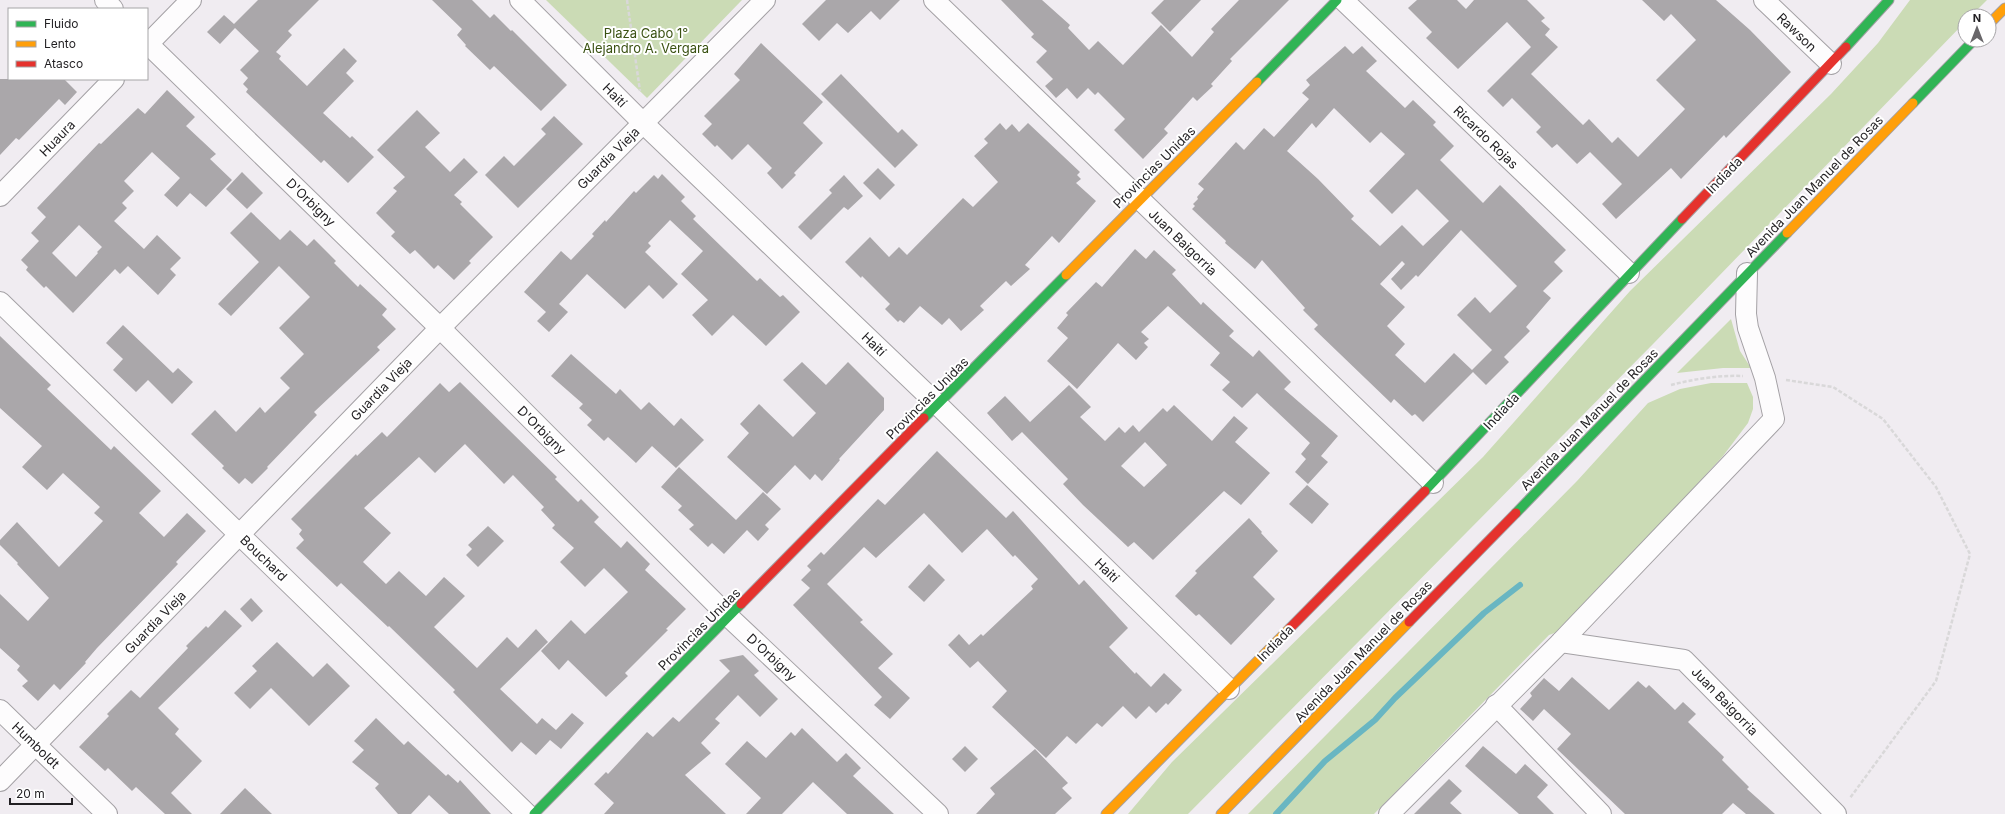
<svg xmlns="http://www.w3.org/2000/svg" width="2005" height="814" font-family="Inter,sans-serif">
	<style>
		.green { fill: #cbdbb5 }
		.lines { fill: none; stroke-linecap: round; stroke-linejoin: round }
		.stream { stroke: #69b6c2; stroke-width: 6 }
		.building { fill: #aaa7aa; fill-rule: evenodd }
		.street-casing { stroke: #a4a1a5; stroke-width: 22 }
		.fast-casing { stroke: #a4a1a5; stroke-width: 11 }
		.slow-casing { stroke: #a4a1a5; stroke-width: 11 }
		.jam-casing { stroke: #a4a1a5; stroke-width: 11 }
		.path { stroke: #d9d8d9; stroke-width: 2.5; stroke-dasharray: 4 2; stroke-linecap: butt }
		.street { stroke: #fdfcfd; stroke-width: 20 }
		.fast { stroke: #30b455; stroke-width: 9 }
		.slow { stroke: #ff9f0a; stroke-width: 9 }
		.jam { stroke: #e5322d; stroke-width: 9 }
		.labels { text-anchor: middle; dominant-baseline: central; stroke-width: 4; stroke-linejoin: round; paint-order: stroke }
		.street-label { font-size: 13px; fill: #211f22; stroke: #fff }
		.park-label { font-size: 13px; fill: #3a5112; stroke: #fff }
	</style>
	<rect width="100%" height="100%" fill="#f0ecf1"/>
	<g class="green">
		<polygon points="546,0 742,0 647,98"/>
		<polygon points="1910,0 1987,0 1971,16 1965,16 1965,22 1654,343 1188,814 1128,814 1172,762 1483,457 1630,291 1831,94 1878,43"/>
		<polygon points="1731,319 1740,351 1751,368 1723,368 1677,373"/>
		<polygon points="1711,383 1747,383 1753,397 1753,409 1748,423 1723,456 1565,629 1549,635 1374,814 1248,814 1577,481 1648,403 1680,389"/>
	</g>
	<g class="lines">
		<polyline class="stream" points="1276,814 1325,761 1375,720 1395,698 1484,613 1520,585"/>
	</g>
	<g class="building">
		<polygon points="258,0 319,0 288,31 292,35 276,52 281,56 279,59 307,86 344,48 357,61 346,73 354,81 323,113 350,138 352,136 374,157 348,183 324,160 321,163 246,92 248,89 243,84 248,78 240,70 259,51 235,28 220,44 207,32 224,15 234,24"/>
		<polygon points="432,0 472,0 490,18 494,14 511,31 512,30 567,85 541,111 494,66 490,70 465,46 466,45 457,35 462,29"/>
		<polygon points="826,0 900,0 880,20 871,11 848,33 837,23 819,41 802,24"/>
		<polygon points="1001,0 1042,0 1070,25 1068,28 1089,50 1098,41 1123,65 1161,25 1192,57 1214,32 1211,29 1239,0 1289,0 1230,59 1232,61 1211,84 1213,86 1197,101 1193,97 1164,129 1168,133 1143,159 1114,130 1125,119 1098,92 1095,95 1088,88 1077,99 1067,88 1056,98 1045,86 1053,79 1036,62 1047,51 1031,37 1034,34"/>
		<polygon points="1164,0 1201,0 1170,32 1151,13"/>
		<polygon points="1417,0 1457,0 1466,9 1474,0 1527,0 1545,18 1541,21 1550,29 1545,35 1558,47 1531,74 1583,125 1589,119 1612,143 1618,137 1638,157 1685,109 1656,80 1696,40 1671,14 1664,21 1642,0 1716,0 1750,30 1791,72 1726,138 1724,135 1681,179 1671,168 1616,219 1602,204 1622,184 1590,152 1577,164 1557,144 1552,148 1536,132 1541,127 1512,98 1503,107 1487,91 1531,47 1507,22 1458,69 1426,38 1432,32 1408,8"/>
		<polygon points="761,43 823,102 803,123 823,143 794,173 796,175 782,189 767,173 772,168 748,144 732,160 717,145 715,147 702,134 712,124 704,116 740,80 734,74"/>
		<path d="M1345,46L1353,54L1362,46L1377,61L1366,71L1405,108L1413,100L1436,122L1433,125L1454,146L1440,160L1483,203L1500,185L1566,250L1554,262L1563,271L1543,291L1551,298L1526,327L1530,331L1504,357L1509,362L1486,385L1473,372L1423,422L1415,414L1412,416L1394,399L1391,403L1314,329L1318,325L1303,310L1305,308L1262,260L1255,269L1225,243L1226,241L1192,209L1195,206L1193,204L1198,199L1197,197L1204,189L1198,184L1236,142L1244,150L1264,128L1274,137L1309,99L1302,93L1310,85L1306,80ZM1334,108L1370,143L1381,132L1405,154L1369,191L1392,214L1417,189L1449,221L1423,246L1402,225L1380,246L1351,219L1354,216L1318,179L1287,151L1312,123L1316,128ZM1461,230L1517,286L1490,313L1475,297L1457,315L1492,350L1472,370L1454,353L1425,383L1395,355L1405,344L1387,326L1405,307L1380,284L1402,261L1405,264L1391,279L1401,290L1416,275L1418,277Z"/>
		<polygon points="841,74 898,133 902,129 918,145 895,168 821,94"/>
		<polygon points="0,79 64,79 77,92 65,105 59,99 19,140 16,138 0,155"/>
		<path d="M167,90L195,117L186,126L216,154L210,159L232,180L206,207L190,193L177,207L164,195L180,178L152,152L124,181L134,191L122,203L127,208L114,221L144,249L157,235L181,258L170,269L176,275L158,295L128,266L120,274L115,269L73,313L46,286L44,288L26,270L28,267L21,260L39,241L31,233L46,217L37,208L99,143L101,144L138,108L145,114ZM79,225L102,247L97,252L98,253L76,277L52,253Z"/>
		<polygon points="417,110 440,133 425,147 450,172 464,158 478,172 454,195 462,202 460,204 493,237 469,261 471,263 454,280 438,265 434,269 415,250 410,254 391,236 395,232 376,213 397,191 393,188 405,177 377,150"/>
		<polygon points="554,116 583,144 518,208 485,175 504,156 514,166 546,134 541,129"/>
		<polygon points="1000,123 1006,130 1012,124 1019,132 1028,123 1080,172 1077,175 1081,179 1076,183 1096,201 1059,243 1052,236 1025,265 1030,269 1011,286 1006,281 980,306 984,310 961,331 949,318 942,325 920,306 904,323 900,320 898,322 885,309 890,304 862,276 861,278 845,262 870,237 889,257 899,247 907,255 963,198 973,207 998,182 974,156 988,143 984,139"/>
		<polygon points="878,168 895,185 880,200 863,183"/>
		<polygon points="242,172 263,193 247,209 226,189"/>
		<polygon points="662,174 685,197 681,201 696,216 693,219 757,281 760,278 780,297 783,295 800,312 766,346 733,315 712,336 692,315 708,300 681,274 703,251 670,220 648,243 651,246 645,252 678,284 663,299 649,285 625,309 587,274 559,304 568,312 549,332 537,321 546,312 524,292 561,251 571,260 594,236 592,234 605,220 606,222 634,191 636,193 654,175 658,179"/>
		<polygon points="844,175 863,196 848,210 844,207 811,240 798,227 832,193 829,190"/>
		<polygon points="251,212 280,240 290,230 307,246 314,239 336,261 334,263 358,287 360,284 387,309 382,315 396,329 377,347 380,350 314,412 317,415 267,467 268,468 252,484 245,478 239,484 222,468 224,466 191,434 215,410 236,432 260,407 265,413 290,388 280,378 304,354 279,328 310,297 279,266 231,316 218,304 259,262 230,233"/>
		<polygon points="1135,249 1146,259 1154,250 1176,270 1172,274 1201,305 1203,302 1234,331 1229,336 1253,357 1259,350 1291,382 1284,389 1338,436 1321,456 1328,462 1308,484 1295,472 1306,459 1301,454 1310,443 1257,393 1242,408 1222,390 1230,382 1210,365 1220,353 1168,306 1141,332 1149,339 1144,343 1148,347 1136,360 1118,343 1077,389 1047,361 1068,338 1057,328 1068,315 1066,313 1096,282 1102,287"/>
		<polygon points="123,325 173,373 178,368 193,382 172,404 148,380 136,392 113,370 123,359 106,343"/>
		<polygon points="0,336 51,385 47,389 111,450 114,446 161,491 139,513 164,537 187,513 206,531 176,562 178,564 97,648 85,662 86,663 60,690 54,684 38,701 22,686 28,681 17,670 20,666 0,648 0,594 28,621 49,598 17,564 18,563 0,545 0,540 17,522 59,567 103,521 94,513 100,507 63,473 47,490 22,467 42,446 0,408"/>
		<polygon points="571,354 616,394 620,389 641,410 649,402 674,426 681,418 704,440 676,468 652,446 636,463 608,437 604,441 587,425 592,420 579,408 583,404 551,376"/>
		<polygon points="802,362 826,385 848,362 884,398 884,410 839,459 840,460 822,481 815,474 810,480 795,465 767,494 727,457 749,433 740,424 759,404 793,437 816,413 783,380"/>
		<polygon points="460,382 557,477 555,479 578,502 581,499 599,517 594,522 621,548 627,541 650,564 645,570 686,609 666,629 668,630 625,673 628,676 606,697 568,660 559,670 541,651 571,620 585,634 628,592 604,568 585,587 560,562 574,548 552,528 555,525 541,510 544,507 513,475 504,484 465,444 435,473 419,457 364,508 391,533 363,562 386,584 399,571 426,596 444,577 465,596 434,627 477,668 507,637 518,648 536,629 548,642 500,689 537,724 542,718 556,730 572,713 584,723 561,749 550,740 536,755 521,742 512,752 453,692 455,690 389,626 388,627 341,583 337,587 296,548 304,540 299,534 302,530 291,519 356,454 357,456 382,432 387,437 440,383 449,392"/>
		<path d="M1069,385L1091,407L1080,417L1105,441L1119,427L1125,433L1133,425L1139,432L1163,408L1167,412L1174,405L1212,441L1234,416L1248,428L1235,442L1270,473L1241,505L1224,491L1153,560L1134,542L1128,547L1083,505L1063,484L1068,479L1022,432L1012,441L987,413L1005,396L1030,422ZM1145,442L1167,465L1144,487L1121,466Z"/>
		<polygon points="937,451 1006,518 1013,511 1079,585 1084,580 1128,628 1109,647 1135,674 1136,672 1151,687 1164,673 1182,690 1168,705 1166,703 1156,713 1149,706 1136,719 1123,706 1102,727 1097,723 1076,744 1067,736 1046,758 992,707 1007,691 978,661 970,668 948,645 959,634 969,645 981,634 983,636 1033,589 1031,586 1038,579 1015,555 1013,557 987,529 962,553 924,513 876,558 864,547 827,584 863,620 860,622 893,654 878,668 910,698 890,719 874,705 882,697 793,605 810,588 801,580 811,570 807,566 821,552 824,555 878,499 885,505"/>
		<polygon points="679,467 736,520 763,492 781,509 765,525 769,529 758,541 747,530 724,554 712,543 708,547 689,529 694,525 678,510 682,506 661,487"/>
		<polygon points="1307,485 1329,504 1312,524 1289,504"/>
		<polygon points="1249,518 1262,532 1261,533 1278,551 1253,577 1275,599 1231,645 1199,614 1196,616 1175,596 1197,573 1195,571"/>
		<polygon points="488,526 504,541 478,567 466,555 472,549 468,545"/>
		<polygon points="929,564 945,580 924,602 908,587"/>
		<polygon points="251,598 263,611 252,622 240,609"/>
		<polygon points="225,610 242,626 158,708 179,729 175,734 202,761 171,793 192,814 165,814 136,787 132,791 108,768 105,771 79,747 109,716 107,714 131,690 140,698 188,648 186,646 206,626 208,628"/>
		<polygon points="277,642 313,677 327,663 350,686 309,726 271,688 250,709 234,693 257,671 252,666"/>
		<polygon points="743,655 759,671 754,675 778,699 760,717 738,695 715,719 720,723 701,743 711,753 685,775 726,814 604,814 614,803 594,784 606,772 608,774 647,732 653,737 673,717 679,722 730,671 719,660"/>
		<polygon points="1572,677 1609,710 1638,681 1646,688 1649,685 1675,710 1683,702 1696,714 1688,722 1724,757 1722,760 1749,787 1747,789 1775,814 1746,814 1733,803 1722,814 1625,814 1557,749 1571,734 1544,709 1533,721 1520,709 1532,696 1530,693 1544,678 1559,691"/>
		<polygon points="376,718 404,745 408,741 446,776 448,774 458,783 460,780 491,814 449,814 429,795 411,814 398,814 375,788 379,784 352,762 364,750 354,741"/>
		<polygon points="802,728 837,762 846,753 861,768 853,776 894,814 847,814 813,782 782,814 746,814 761,798 725,764 747,741 766,758 791,732 795,736"/>
		<polygon points="965,746 978,759 965,772 952,759"/>
		<polygon points="1483,746 1516,774 1525,764 1548,785 1537,797 1554,814 1519,814 1465,766"/>
		<polygon points="1035,749 1068,783 1062,788 1072,798 1055,814 976,814 995,794 990,788"/>
		<polygon points="1449,779 1462,791 1450,803 1462,814 1414,814"/>
		<polygon points="245,788 272,814 220,814"/>
	</g>
	<g class="lines">
		<defs>
			<g id="street">
				<polyline points="105,0 113,9"/>
				<polyline points="520,0 643,123 938,405 1229,689"/>
				<polyline points="934,0 1433,483"/>
				<polyline points="1343,0 1629,273"/>
				<polyline points="1764,0 1831,64"/>
				<polyline points="147,43 440,328 729,617 938,814"/>
				<polyline points="147,45 191,0"/>
				<polyline points="0,196 114,79"/>
				<polyline points="0,302 527,814"/>
				<polyline points="1561,642 1684,660 1836,814"/>
				<polyline points="1496,705 1601,814"/>
				<polyline points="0,710 107,814"/>
				<polyline points="0,781 440,328 765,0"/>
				<polyline points="1389,814 1561,642 1774,419 1765,378 1748,328 1746,314 1747,273"/>
			</g>
			<g id="fast">
				<polyline points="1846,47 1889,0"/>
				<polyline points="1257,82 1337,0"/>
				<polyline points="1913,103 1974,40"/>
				<polyline points="924,418 1066,275"/>
				<polyline points="1425,491 1682,219"/>
				<polyline points="1516,513 1787,233"/>
				<polyline points="534,814 741,604"/>
			</g>
			<g id="slow">
				<polyline points="1989,24 2005,8"/>
				<polyline points="1787,233 1913,103"/>
				<polyline points="1066,275 1257,82"/>
				<polyline points="1106,814 1290,628"/>
				<polyline points="1221,814 1409,622"/>
			</g>
			<g id="jam">
				<polyline points="1682,219 1846,47"/>
				<polyline points="741,604 924,418"/>
				<polyline points="1409,622 1516,513"/>
				<polyline points="1290,628 1425,491"/>
			</g>
		</defs>
		<use href="#street" class="street-casing"/>
		<use href="#fast" class="fast-casing"/>
		<use href="#slow" class="slow-casing"/>
		<use href="#jam" class="jam-casing"/>
		<g class="path">
			<polyline points="627,0 640,91"/>
			<polyline points="1786,380 1833,387 1883,419 1936,487 1970,554 1936,681 1850,798"/>
			<path d="M1671,385C1694,379 1719,375 1743,376"/>
		</g>
		<use href="#street" class="street"/>
		<use href="#fast" class="fast"/>
		<use href="#slow" class="slow"/>
		<use href="#jam" class="jam"/>
	</g>
	<g class="labels">
		<g class="street-label">
			<text transform="translate(1797 32) rotate(44)">Rawson</text>
			<text transform="translate(615 95) rotate(45)">Haití</text>
			<text transform="translate(1486 137) rotate(44)">Ricardo Rojas</text>
			<text transform="translate(57 138) rotate(-46)">Huaura</text>
			<text transform="translate(608 158) rotate(-45)">Guardia Vieja</text>
			<text transform="translate(1154 167) rotate(-45)">Provincias Unidas</text>
			<text transform="translate(1724 175) rotate(-46)">Indiada</text>
			<text transform="translate(1814 186) rotate(-46)">Avenida Juan Manuel de Rosas</text>
			<text transform="translate(311 202) rotate(44)">D'Orbigny</text>
			<text transform="translate(1183 242) rotate(44)">Juan Baigorria</text>
			<text transform="translate(874 344) rotate(44)">Haití</text>
			<text transform="translate(381 389) rotate(-46)">Guardia Vieja</text>
			<text transform="translate(927 398) rotate(-45)">Provincias Unidas</text>
			<text transform="translate(1501 411) rotate(-47)">Indiada</text>
			<text transform="translate(1589 419) rotate(-46)">Avenida Juan Manuel de Rosas</text>
			<text transform="translate(542 430) rotate(45)">D'Orbigny</text>
			<text transform="translate(264 558) rotate(44)">Bouchard</text>
			<text transform="translate(1107 570) rotate(44)">Haití</text>
			<text transform="translate(155 622) rotate(-46)">Guardia Vieja</text>
			<text transform="translate(699 629) rotate(-45)">Provincias Unidas</text>
			<text transform="translate(1275 643) rotate(-45)">Indiada</text>
			<text transform="translate(1363 651) rotate(-46)">Avenida Juan Manuel de Rosas</text>
			<text transform="translate(772 657) rotate(43)">D'Orbigny</text>
			<text transform="translate(1725 701) rotate(46)">Juan Baigorria</text>
			<text transform="translate(36 745) rotate(44)">Humboldt</text>
		</g>
		<g class="park-label">
			<text x="646" y="33">Plaza Cabo 1°<tspan x="646" dy="15">Alejandro A. Vergara</tspan></text>
		</g>
	</g>
	<rect x="8" y="8" width="140" height="72" fill="#ffffff" stroke="#a6a5a7"/>
	<rect x="16" y="21" width="20" height="6" fill="#30b455" stroke="#a6a5a7"/>
	<text x="44" y="28" font-size="12" fill="#211f22">Fluido</text>
	<rect x="16" y="41" width="20" height="6" fill="#ff9f0a" stroke="#a6a5a7"/>
	<text x="44" y="48" font-size="12" fill="#211f22">Lento</text>
	<rect x="16" y="61" width="20" height="6" fill="#e5322d" stroke="#a6a5a7"/>
	<text x="44" y="68" font-size="12" fill="#211f22">Atasco</text>
	<g transform="translate(1977 28)"><circle r="19" fill="#ffffff" stroke="#a6a5a7"/>
	<path d="M0-3L7 15L0 10L-7 15Z" fill="#69676a"/>
	<text y="-6" font-size="11" font-weight="bold" text-anchor="middle" fill="#211f22">N</text>
	</g>
	<path d="M10 798v6h62v-6" fill="none" stroke="#211f22" stroke-width="2"/>
	<text x="16" y="798" font-size="12" fill="#211f22" stroke="#ffffff" stroke-width="3" paint-order="stroke">20 m</text>
</svg>
